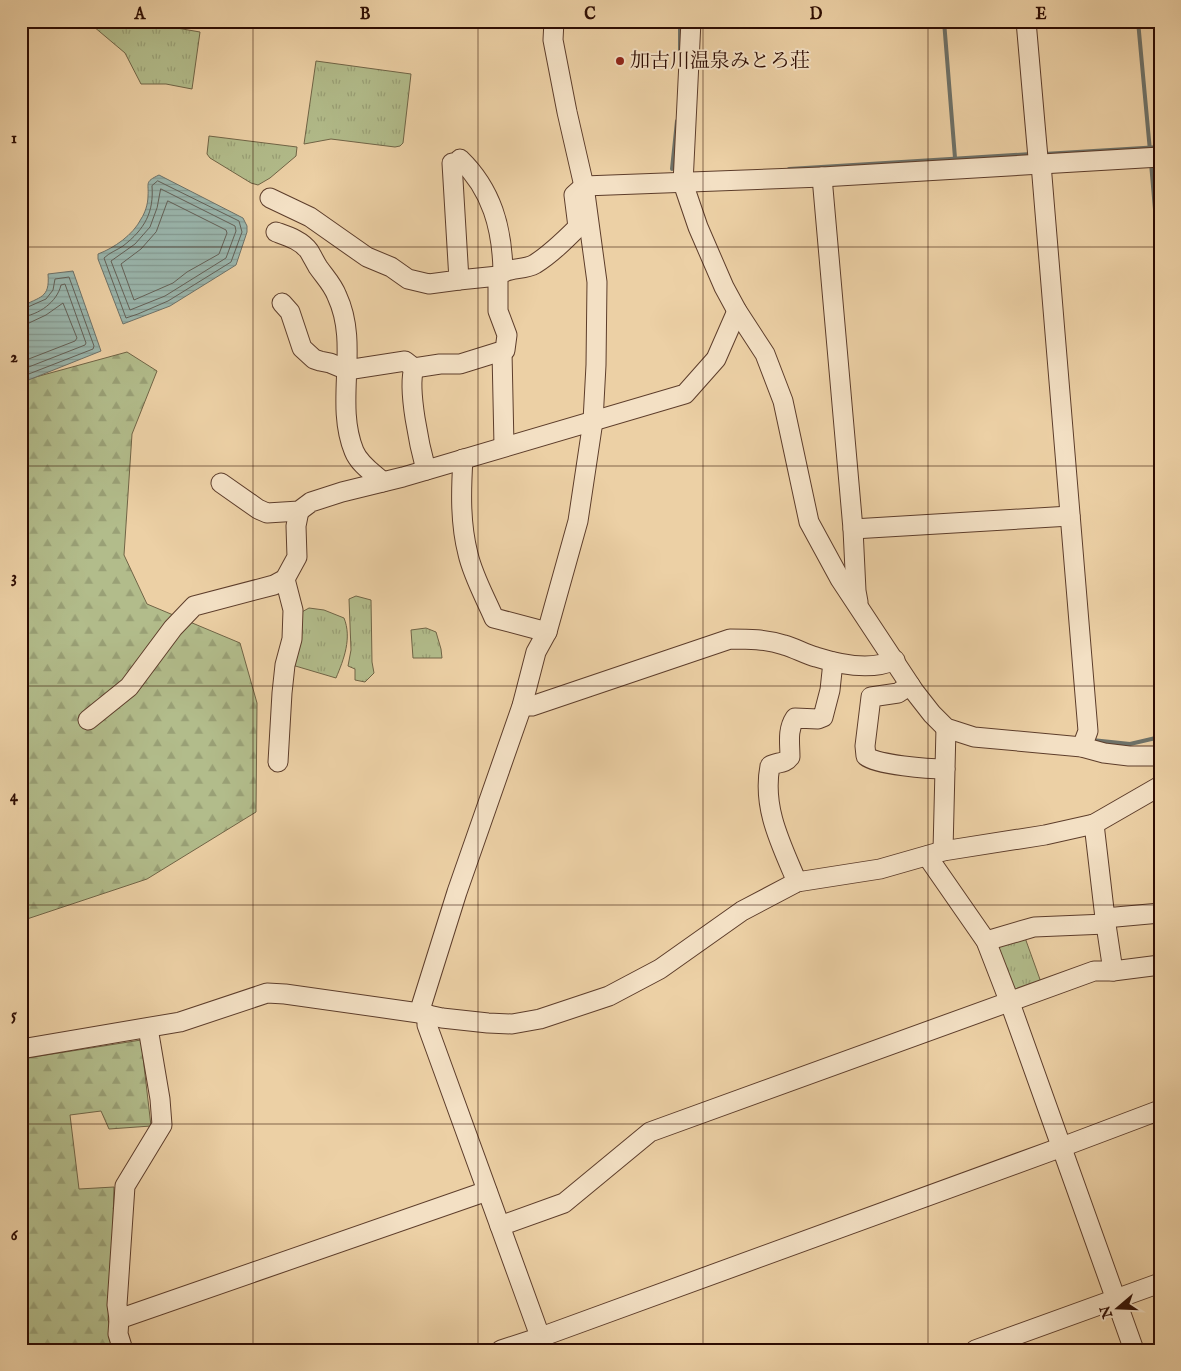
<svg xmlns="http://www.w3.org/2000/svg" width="1181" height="1371" font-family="'IM FELL English','Noto Serif JP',serif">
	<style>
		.grass { fill: url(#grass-tufts); stroke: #706446 }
		.forest { fill: url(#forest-firs); stroke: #706446 }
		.water { fill: url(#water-rules); stroke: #6e7269 }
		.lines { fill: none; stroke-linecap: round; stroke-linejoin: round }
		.shore { stroke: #646158; stroke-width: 1 }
		.stream { stroke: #6e7269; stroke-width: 4 }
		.minor-casing { stroke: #5d3d2b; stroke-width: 21 }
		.minor { stroke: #f3e0c4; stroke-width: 19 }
		.grid { fill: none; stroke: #2d0c02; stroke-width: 1; stroke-opacity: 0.55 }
		.poi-dot { fill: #8f2418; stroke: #f3e0c4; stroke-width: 2 }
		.labels { text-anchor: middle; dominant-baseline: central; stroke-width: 4; stroke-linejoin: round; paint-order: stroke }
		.poi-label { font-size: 20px; fill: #2d0c02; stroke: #f3e0c4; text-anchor: start }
		.neatline { fill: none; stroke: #2d0c02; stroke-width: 2 }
		.grid-label { font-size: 16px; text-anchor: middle; font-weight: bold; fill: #2d0c02 }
	</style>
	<defs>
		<pattern id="grass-tufts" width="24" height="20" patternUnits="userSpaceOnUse" patternTransform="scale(1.25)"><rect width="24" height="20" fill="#b2bc8b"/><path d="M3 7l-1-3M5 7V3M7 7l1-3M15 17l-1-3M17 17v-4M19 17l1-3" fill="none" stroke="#99a076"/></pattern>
		<pattern id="forest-firs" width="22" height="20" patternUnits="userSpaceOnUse" patternTransform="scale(1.25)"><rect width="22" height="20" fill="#b2bc8b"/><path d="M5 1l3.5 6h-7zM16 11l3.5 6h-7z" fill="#99a076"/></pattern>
		<pattern id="water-rules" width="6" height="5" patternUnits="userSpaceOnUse" patternTransform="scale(1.25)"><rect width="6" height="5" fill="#9ab6ad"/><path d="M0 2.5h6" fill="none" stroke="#859b93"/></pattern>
	</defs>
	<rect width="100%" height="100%" fill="#ecd0a5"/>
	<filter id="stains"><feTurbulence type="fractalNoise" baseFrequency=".004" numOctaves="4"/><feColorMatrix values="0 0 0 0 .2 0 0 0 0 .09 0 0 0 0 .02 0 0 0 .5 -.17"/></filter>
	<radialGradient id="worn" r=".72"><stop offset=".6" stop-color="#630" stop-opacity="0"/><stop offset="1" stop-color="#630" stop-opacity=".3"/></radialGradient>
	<g class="grass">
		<polygon points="87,21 136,21 200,32 192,89 166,84 141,84 125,53"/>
		<polygon points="316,61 411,74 403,143 400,146 395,147 331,139 304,144"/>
		<polygon points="209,136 297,147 296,156 270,178 258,185 251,183 210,158 207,154"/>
		<polygon points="356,596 371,600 372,662 374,673 365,682 355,680 355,669 348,666 351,650 349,599"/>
		<path d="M309,608L324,610L344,618C352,638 344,659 336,678L292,665L300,613Z"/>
		<polygon points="426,628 436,632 441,649 442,658 413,658 411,630"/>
		<polygon points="1024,935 1042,985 1011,994 997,943"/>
	</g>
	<g class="forest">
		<polygon points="127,352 157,371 132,434 124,555 147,604 240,643 257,703 256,812 147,879 21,921 21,381"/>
		<polygon points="141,1040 151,1126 109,1129 101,1111 70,1115 79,1189 114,1187 112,1259 108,1320 118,1350 21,1350 21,1059"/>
	</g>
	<g class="water">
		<path d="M159,175L243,218L247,226V232L236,265L170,306L123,324L98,259V254C114,248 133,235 141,219C145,213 148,204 148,196C149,183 144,182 159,175Z"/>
		<path d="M73,271L101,351L26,381H21V307C40,296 50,299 48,274Z"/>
	</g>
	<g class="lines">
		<g class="shore">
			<path d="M158,181L239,221L242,232L231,262L168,301L138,314L126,318L104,258C109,253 117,250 123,246C145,229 154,212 152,186Z"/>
			<polygon points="161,189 235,226 236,231 226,258 165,296 130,310 111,261 135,244 150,227 157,208"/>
			<polygon points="168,201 226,230 227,233 219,254 187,272 173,283 134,300 121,264 141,249 156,232"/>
			<polyline points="21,310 46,299 53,290 55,279 69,277 94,346 93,349 21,377"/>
			<path d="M21,317C39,315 57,302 61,285L65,284L86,343L85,345L21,370"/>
			<polyline points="21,324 29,323 46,315 63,303 77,338 75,341 21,362"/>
		</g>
		<g class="stream">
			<polyline points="944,21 955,158"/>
			<polyline points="1138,21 1150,151"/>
			<polyline points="680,64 680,21"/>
			<polyline points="1044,154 1160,147"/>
			<polyline points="1151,163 1160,267"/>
			<polyline points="672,169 677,121"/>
			<polyline points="789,169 1031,154"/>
			<polyline points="1091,741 1092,740 1130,744 1160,737"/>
		</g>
		<defs>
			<g id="minor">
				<polyline points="691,21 683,183 698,227 724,287 737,311 765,354 783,401 809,522 840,579 914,691 932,714 946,728 974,737 1082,747 1104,753 1129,756 1160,756"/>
				<polyline points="1026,21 1038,158 1041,164 1088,731 1082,747"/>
				<path d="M460,159C492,190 502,228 503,271"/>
				<polyline points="822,177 853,529 856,591 858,602"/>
				<polyline points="270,198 310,217 367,257 391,267 408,279 429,284 459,280 452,163"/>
				<path d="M276,232C287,236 301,240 309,251C312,256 315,262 318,267C325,277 333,285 337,296C360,345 334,402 354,451C359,464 373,473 383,482"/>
				<polyline points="459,280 498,276"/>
				<path d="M282,303L290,312L302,348L314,359L320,361L330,363L347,370L405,361L414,368L440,364H460L505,350L507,335L498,311V276C508,266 523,271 535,264C551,254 565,240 578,227L574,195L584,186L822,177L1160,157"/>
				<polyline points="502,352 504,446"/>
				<path d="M414,368C407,389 420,448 426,470"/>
				<path d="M463,459C461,490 460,523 468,554C473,576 485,597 494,618L547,632"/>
				<polyline points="221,483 258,509 267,513 299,511 311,502 342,492 403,477 685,394 716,359 737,311"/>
				<polyline points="853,529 1070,516"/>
				<path d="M910,685L898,693L871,697L865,746L866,756C877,765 929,769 945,769"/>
				<path d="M522,706H532L730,639C748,639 766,639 784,645C795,648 805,654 816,657C841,665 871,671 895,660"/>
				<polyline points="88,720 129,687 173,628 194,606 274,585 285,579 297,557 296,526 299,511"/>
				<polyline points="278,762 282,693 285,665 292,639 293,610 285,579"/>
				<polyline points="1094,824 1105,918 1160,913"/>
				<polyline points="943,851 946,728"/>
				<polyline points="927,856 986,941 1010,1003 1134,1350"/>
				<path d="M797,882C781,844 762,808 770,766C776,762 785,764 790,757C790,744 787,730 795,718L818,719L823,717L830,690L833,662"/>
				<polyline points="1105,918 1113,971"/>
				<polyline points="986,941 1034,927 1106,924"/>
				<polyline points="419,1013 457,892 522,706 536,652 547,632 578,521 593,421 596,365 597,282 584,186 567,112 553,40 554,21"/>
				<polyline points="427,1014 427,1025 545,1350"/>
				<polyline points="21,1049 180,1022 267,993 285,994 419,1013 442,1018 488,1023 512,1024 540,1019 609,996 660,969 742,911 797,882 880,869 943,851 1045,835 1094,824 1160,786"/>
				<polyline points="500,1226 564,1203 650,1132 1094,971 1113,971 1160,965"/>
				<polyline points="119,1319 487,1191"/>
				<polyline points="123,1350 118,1334 119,1319 117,1305 125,1186 162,1125 160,1099 148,1028"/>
				<polyline points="501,1350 541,1337 1062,1147 1160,1110"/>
				<polyline points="975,1350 1160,1283"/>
			</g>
		</defs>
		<use href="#minor" class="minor-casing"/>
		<use href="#minor" class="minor"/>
	</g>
	<path class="grid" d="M253,21V1350M478,21V1350M703,21V1350M928,21V1350M21,247H1160M21,466H1160M21,686H1160M21,905H1160M21,1124H1160"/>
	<circle class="poi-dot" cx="620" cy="61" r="5"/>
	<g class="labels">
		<g class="poi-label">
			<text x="630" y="61">加古川温泉みとろ荘</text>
		</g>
	</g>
	<rect width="1181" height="1371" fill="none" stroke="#ecd0a5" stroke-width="55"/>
	<g transform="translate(1118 1308) rotate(251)" stroke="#f3e0c4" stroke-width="4" paint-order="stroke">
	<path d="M0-4L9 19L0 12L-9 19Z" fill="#2d0c02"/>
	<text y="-8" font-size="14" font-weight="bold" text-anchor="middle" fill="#2d0c02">N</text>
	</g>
	<rect x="28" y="28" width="1126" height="1316" class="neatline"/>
	<g class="grid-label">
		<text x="140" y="19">A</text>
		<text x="365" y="19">B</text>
		<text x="590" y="19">C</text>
		<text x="816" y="19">D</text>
		<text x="1041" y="19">E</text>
		<text x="14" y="143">1</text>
		<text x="14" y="362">2</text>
		<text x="14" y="582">3</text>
		<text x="14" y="801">4</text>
		<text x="14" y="1020">5</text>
		<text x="14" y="1240">6</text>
	</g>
	<rect width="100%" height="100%" filter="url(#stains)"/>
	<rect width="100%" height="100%" fill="url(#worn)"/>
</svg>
